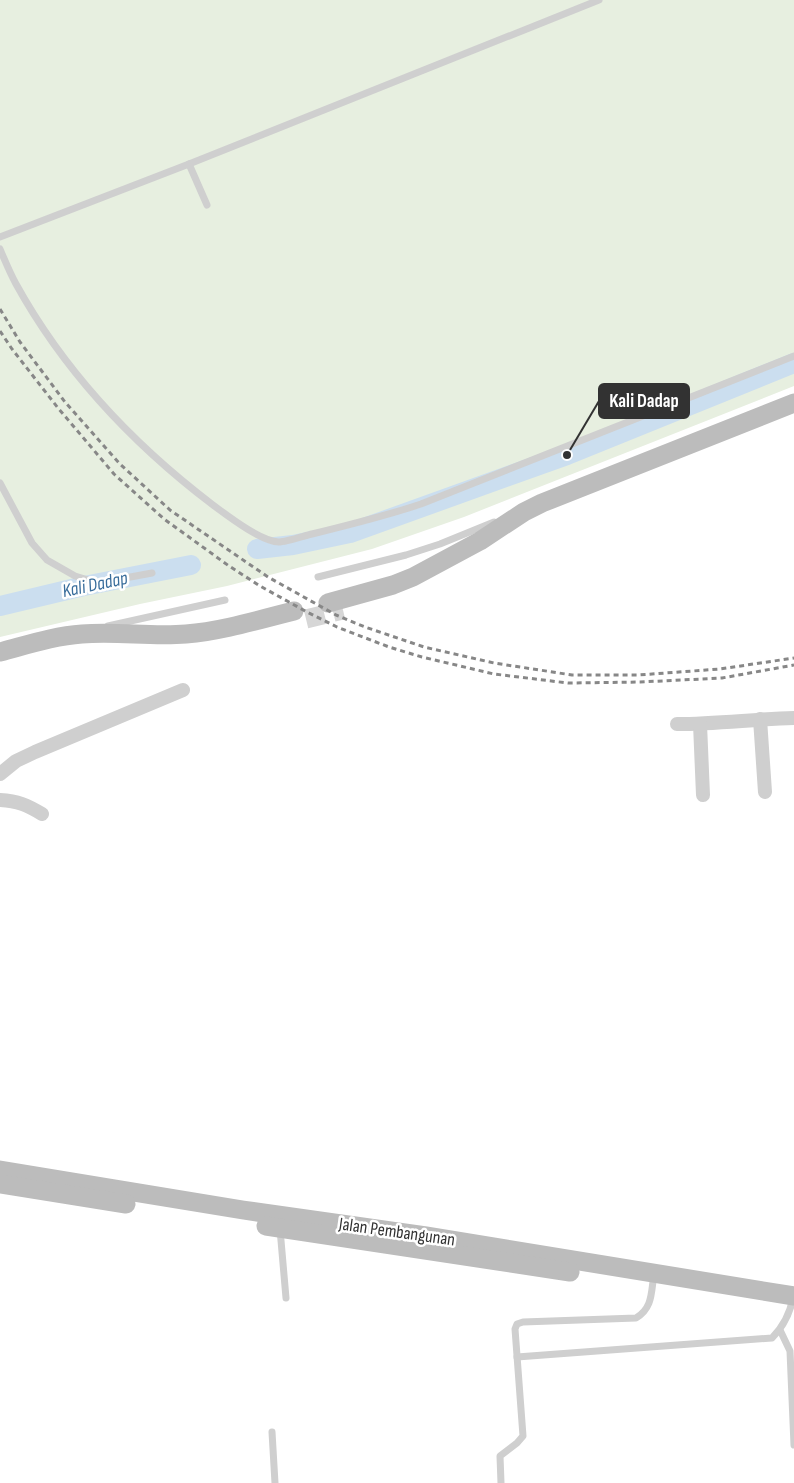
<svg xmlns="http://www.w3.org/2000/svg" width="794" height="1483" font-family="'Sofia Sans Condensed',sans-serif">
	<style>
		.green { fill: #e7efe0 }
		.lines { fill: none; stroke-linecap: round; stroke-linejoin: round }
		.river { stroke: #cbdeef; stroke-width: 20 }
		.secondary-tunnel { stroke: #d6d6d6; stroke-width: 19; stroke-dasharray: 19 9; stroke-linecap: butt }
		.service { stroke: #cfcfcf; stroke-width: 7 }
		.minor { stroke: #cfcfcf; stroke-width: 14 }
		.secondary { stroke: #bcbcbc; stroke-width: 19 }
		.rail { stroke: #878787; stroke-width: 3; stroke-dasharray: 5 4; stroke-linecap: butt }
		.labels { text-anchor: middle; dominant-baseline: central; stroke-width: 5; stroke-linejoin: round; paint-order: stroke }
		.street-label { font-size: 18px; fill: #323232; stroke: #fff }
		.water-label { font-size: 19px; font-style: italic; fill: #396d9b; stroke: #fff }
		.leader { fill: none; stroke: #323232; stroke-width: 2 }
		.callout-dot { fill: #323232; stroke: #fff; stroke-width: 2 }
		.callout { fill: #323232; stroke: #323232; stroke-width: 2 }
		.callout-label { font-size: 19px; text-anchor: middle; font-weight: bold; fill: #fff }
	</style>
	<rect width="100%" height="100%" fill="#fff"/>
	<polygon class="green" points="0,0 794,0 794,386 464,517 372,549 227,586 140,604 0,637"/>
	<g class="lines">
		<g class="river">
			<polyline points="257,549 293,545 350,533 567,455 794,363"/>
			<polyline points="0,606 84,586 191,565"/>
		</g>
		<polyline class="secondary-tunnel" points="306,619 343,610"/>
		<g class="service">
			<polyline points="189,164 207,205"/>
			<polyline points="0,237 189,164 599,0"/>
			<path d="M0,249C5,261 10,273 16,284C64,371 134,445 213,505C228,516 260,541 279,542C286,542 304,536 312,534C349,525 385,516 421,504L794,356"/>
			<polyline points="0,483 32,543 47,560 75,576 98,583 152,573"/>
			<polyline points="318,577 406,555 440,544 494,522"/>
			<polyline points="108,626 225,600"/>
			<polyline points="280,1229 286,1298"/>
			<polyline points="780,1330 790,1351 794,1445"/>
			<path d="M517,1357L772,1338C783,1327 790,1313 793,1298"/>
			<polyline points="272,1432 275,1483"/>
			<path d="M501,1483L500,1456L517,1443L523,1436L515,1329L517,1324L523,1322L636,1318C653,1308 651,1292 654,1274"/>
		</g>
		<g class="minor">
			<polyline points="760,719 765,792"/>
			<path d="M677,724C716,724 755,719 794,718"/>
			<polyline points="700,724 703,795"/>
			<polyline points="0,774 16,761 35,752 183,690"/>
			<path d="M0,800C18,801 27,805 42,814"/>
		</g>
		<g class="secondary">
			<polyline points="328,603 393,585 413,577 480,541 524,512 542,503 794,403"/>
			<path d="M0,652C27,645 54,636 82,634C117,631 151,637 186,634C222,631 258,620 294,611"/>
			<polyline points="0,1170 243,1210 426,1236 794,1296"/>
			<polyline points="0,1184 126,1204"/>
			<polyline points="266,1226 570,1272"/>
		</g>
		<g class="rail">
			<polyline points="0,309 20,342 65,402 120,464 170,510 268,577 336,615 365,627 424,647 494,663 572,675 638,675 720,669 794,658"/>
			<polyline points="0,331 12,349 58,408 114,474 164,519 229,566 260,586 307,612 337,627 389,647 422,657 494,674 568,683 640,682 722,678 794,665"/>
		</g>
	</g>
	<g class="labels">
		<g class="street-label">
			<text transform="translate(397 1232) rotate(8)">Jalan Pembangunan</text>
		</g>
		<g class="water-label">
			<text transform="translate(95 585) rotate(-12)">Kali Dadap</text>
		</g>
	</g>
	<path class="leader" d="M567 455L599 401"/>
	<circle class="callout-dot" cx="567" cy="455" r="5"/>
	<rect class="callout" x="599" y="384" width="90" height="34" rx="5"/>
	<g class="callout-label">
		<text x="644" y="407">Kali Dadap</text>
	</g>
</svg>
